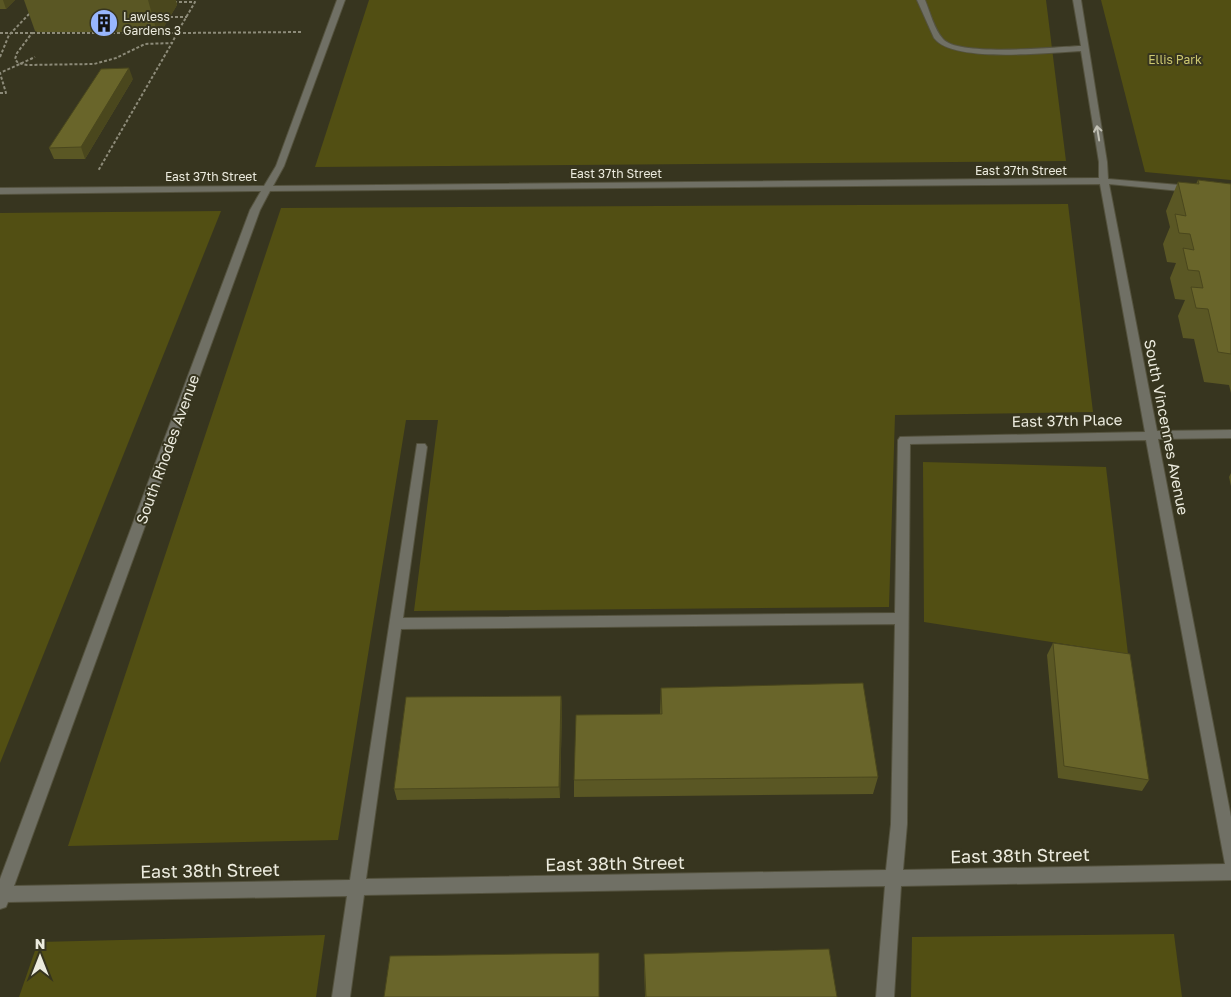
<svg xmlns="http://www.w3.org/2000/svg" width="1231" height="997" font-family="'Golos Text',sans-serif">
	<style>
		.green { fill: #524f13 }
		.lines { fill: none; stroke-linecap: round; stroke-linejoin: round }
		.minor-casing { stroke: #54523e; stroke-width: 2 }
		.path { stroke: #8d8b79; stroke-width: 2; stroke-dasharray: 3 2; stroke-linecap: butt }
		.minor { fill: #707065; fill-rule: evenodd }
		.wall { fill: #5a5724 }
		.shaded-wall { fill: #4a471d }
		.building { fill: #69652a; stroke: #4a471d }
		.oneway { stroke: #c1c0b4 }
		.labels { text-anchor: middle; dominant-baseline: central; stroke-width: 4; stroke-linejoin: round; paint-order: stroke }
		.far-poi-label { font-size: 12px; fill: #ecebde; stroke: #37351f; text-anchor: start }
		.far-park-label { font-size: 12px; fill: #ccc770; stroke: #37351f }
		.far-street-label { font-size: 12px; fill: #ecebde; stroke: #37351f }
		.street-label { font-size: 15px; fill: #ecebde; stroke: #37351f }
		.near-street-label { font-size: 18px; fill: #ecebde; stroke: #37351f }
	</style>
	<rect width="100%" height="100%" fill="#37351f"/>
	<g class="green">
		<polygon points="369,0 1046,0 1066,161 315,167"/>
		<polygon points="1101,0 1231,0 1231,180 1145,172"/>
		<polygon points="1068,204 1093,412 895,415 889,607 414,611 438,420 406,420 338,840 68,846 281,208"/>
		<polygon points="221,211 0,763 0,213"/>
		<polygon points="923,462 1106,467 1128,654 924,622"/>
		<polygon points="1174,934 1182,997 911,997 912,937"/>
		<polygon points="325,935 316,997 19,997 38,942"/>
	</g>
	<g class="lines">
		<defs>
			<path id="minor" d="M337,0H345L284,166L273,186L1099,178V162L1081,51C1051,52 953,64 934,38L917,0H925C930,12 934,29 943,39C958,57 1055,47 1081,46L1073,0H1081L1107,162L1108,179L1191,186L1196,189L1191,192L1109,184L1157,431L1231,430V438L1158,439L1231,817V880L901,886L894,997H876L885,886L364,895L350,997H332L347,896L8,902L6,907L0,909V879L250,210L261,191L0,194V188L264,186L276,166ZM1100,184L1145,432L900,437L898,440L895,613L403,618L427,447L425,444H417L350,880L14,886L260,210L270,191ZM1146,440L1225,864L903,870L907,824L910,444ZM895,624L891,824L886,870L366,879L401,629Z"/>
		</defs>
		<use href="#minor" class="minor-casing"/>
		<g class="path">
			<polyline points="174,2 195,2 177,33"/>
			<polyline points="170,17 187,17"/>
			<polyline points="0,33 32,33 17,53 15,59 18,63 27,65 94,64 116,58 145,44 172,43 98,171"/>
			<polyline points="32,33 177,33 172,43"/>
			<polyline points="178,33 303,32"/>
			<polyline points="0,57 9,35 32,11"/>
			<polyline points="0,93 6,93 0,73 35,57"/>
		</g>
		<use href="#minor" class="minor"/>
	</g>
	<g class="wall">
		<polygon points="0,0 15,0 6,9 0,9"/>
		<polygon points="24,0 176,0 177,5 162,30 157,32 37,32 35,31"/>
		<polygon points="133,79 85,159 54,159 49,148"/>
		<polygon points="1198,180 1231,184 1231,393 1229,385 1204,382 1194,339 1183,338 1178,316 1185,300 1175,299 1170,278 1176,263 1167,262 1163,244 1170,227 1166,211 1178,182 1196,184"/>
		<polygon points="1231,473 1231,486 1229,477"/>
		<polygon points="1053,643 1149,780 1142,791 1058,778 1047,655"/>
		<polygon points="661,688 878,777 873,794 574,797 574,780 660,714"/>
		<polygon points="561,696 562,707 560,798 397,800 394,789"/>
		<polygon points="644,954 837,997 645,997 644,964"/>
	</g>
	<g class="shaded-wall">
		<polygon points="3,0 15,0 6,9"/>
		<polygon points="148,0 176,0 177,5 162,30 157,32"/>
		<polygon points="129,68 133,79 85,159 81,147"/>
		<polygon points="561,696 562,707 560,798 559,787"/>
	</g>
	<g class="building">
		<polygon points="129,68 81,147 49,148 101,69"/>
		<polygon points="1198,180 1231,184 1231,354 1218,352 1208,309 1196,308 1191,287 1203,288 1199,271 1188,270 1183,248 1194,250 1190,234 1179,233 1175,214 1186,216 1178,182 1199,184"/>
		<polygon points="1053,643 1130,654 1149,780 1064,766"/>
		<polygon points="863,683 878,777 574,780 576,715 662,714 661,688"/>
		<polygon points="561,696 559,787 394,789 406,697"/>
		<polygon points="829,949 837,997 646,997 644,954"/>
		<polygon points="599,953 599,997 384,997 390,956"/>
	</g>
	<defs><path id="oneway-shaft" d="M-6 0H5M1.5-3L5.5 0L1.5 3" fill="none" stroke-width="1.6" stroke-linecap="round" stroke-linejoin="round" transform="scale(1.25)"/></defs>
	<use class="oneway" href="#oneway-shaft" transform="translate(1098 133) rotate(-99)"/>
	<defs>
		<symbol id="building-disc" viewBox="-11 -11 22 22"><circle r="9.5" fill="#98b6fd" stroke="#37351f"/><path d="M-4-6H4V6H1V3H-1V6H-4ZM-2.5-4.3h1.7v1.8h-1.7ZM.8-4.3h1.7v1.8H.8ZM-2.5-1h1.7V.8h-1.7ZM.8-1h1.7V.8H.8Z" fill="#111"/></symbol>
	</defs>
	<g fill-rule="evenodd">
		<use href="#building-disc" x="88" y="7" width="32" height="32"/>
	</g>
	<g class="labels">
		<g class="far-poi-label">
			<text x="123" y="16">Lawless<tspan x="123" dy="14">Gardens 3</tspan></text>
		</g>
		<g class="far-park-label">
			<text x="1175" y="59">Ellis Park</text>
		</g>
		<g class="far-street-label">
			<text x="1021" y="170">East 37th Street</text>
			<text x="616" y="173">East 37th Street</text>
			<text x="211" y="176">East 37th Street</text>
		</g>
		<g class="street-label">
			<text transform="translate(1067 420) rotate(-1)">East 37th Place</text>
			<text transform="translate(1167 427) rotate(79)">South Vincennes Avenue</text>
			<text transform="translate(167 449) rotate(-70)">South Rhodes Avenue</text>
		</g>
		<g class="near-street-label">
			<text transform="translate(1020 855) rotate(-1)">East 38th Street</text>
			<text transform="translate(615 863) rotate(-1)">East 38th Street</text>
			<text transform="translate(210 870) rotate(-1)">East 38th Street</text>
		</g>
	</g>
	<g transform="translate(40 957)" stroke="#37351f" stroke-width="4" paint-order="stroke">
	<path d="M0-4L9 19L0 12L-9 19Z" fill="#ecebde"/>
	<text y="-8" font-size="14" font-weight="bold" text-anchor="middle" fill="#ecebde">N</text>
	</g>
</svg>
